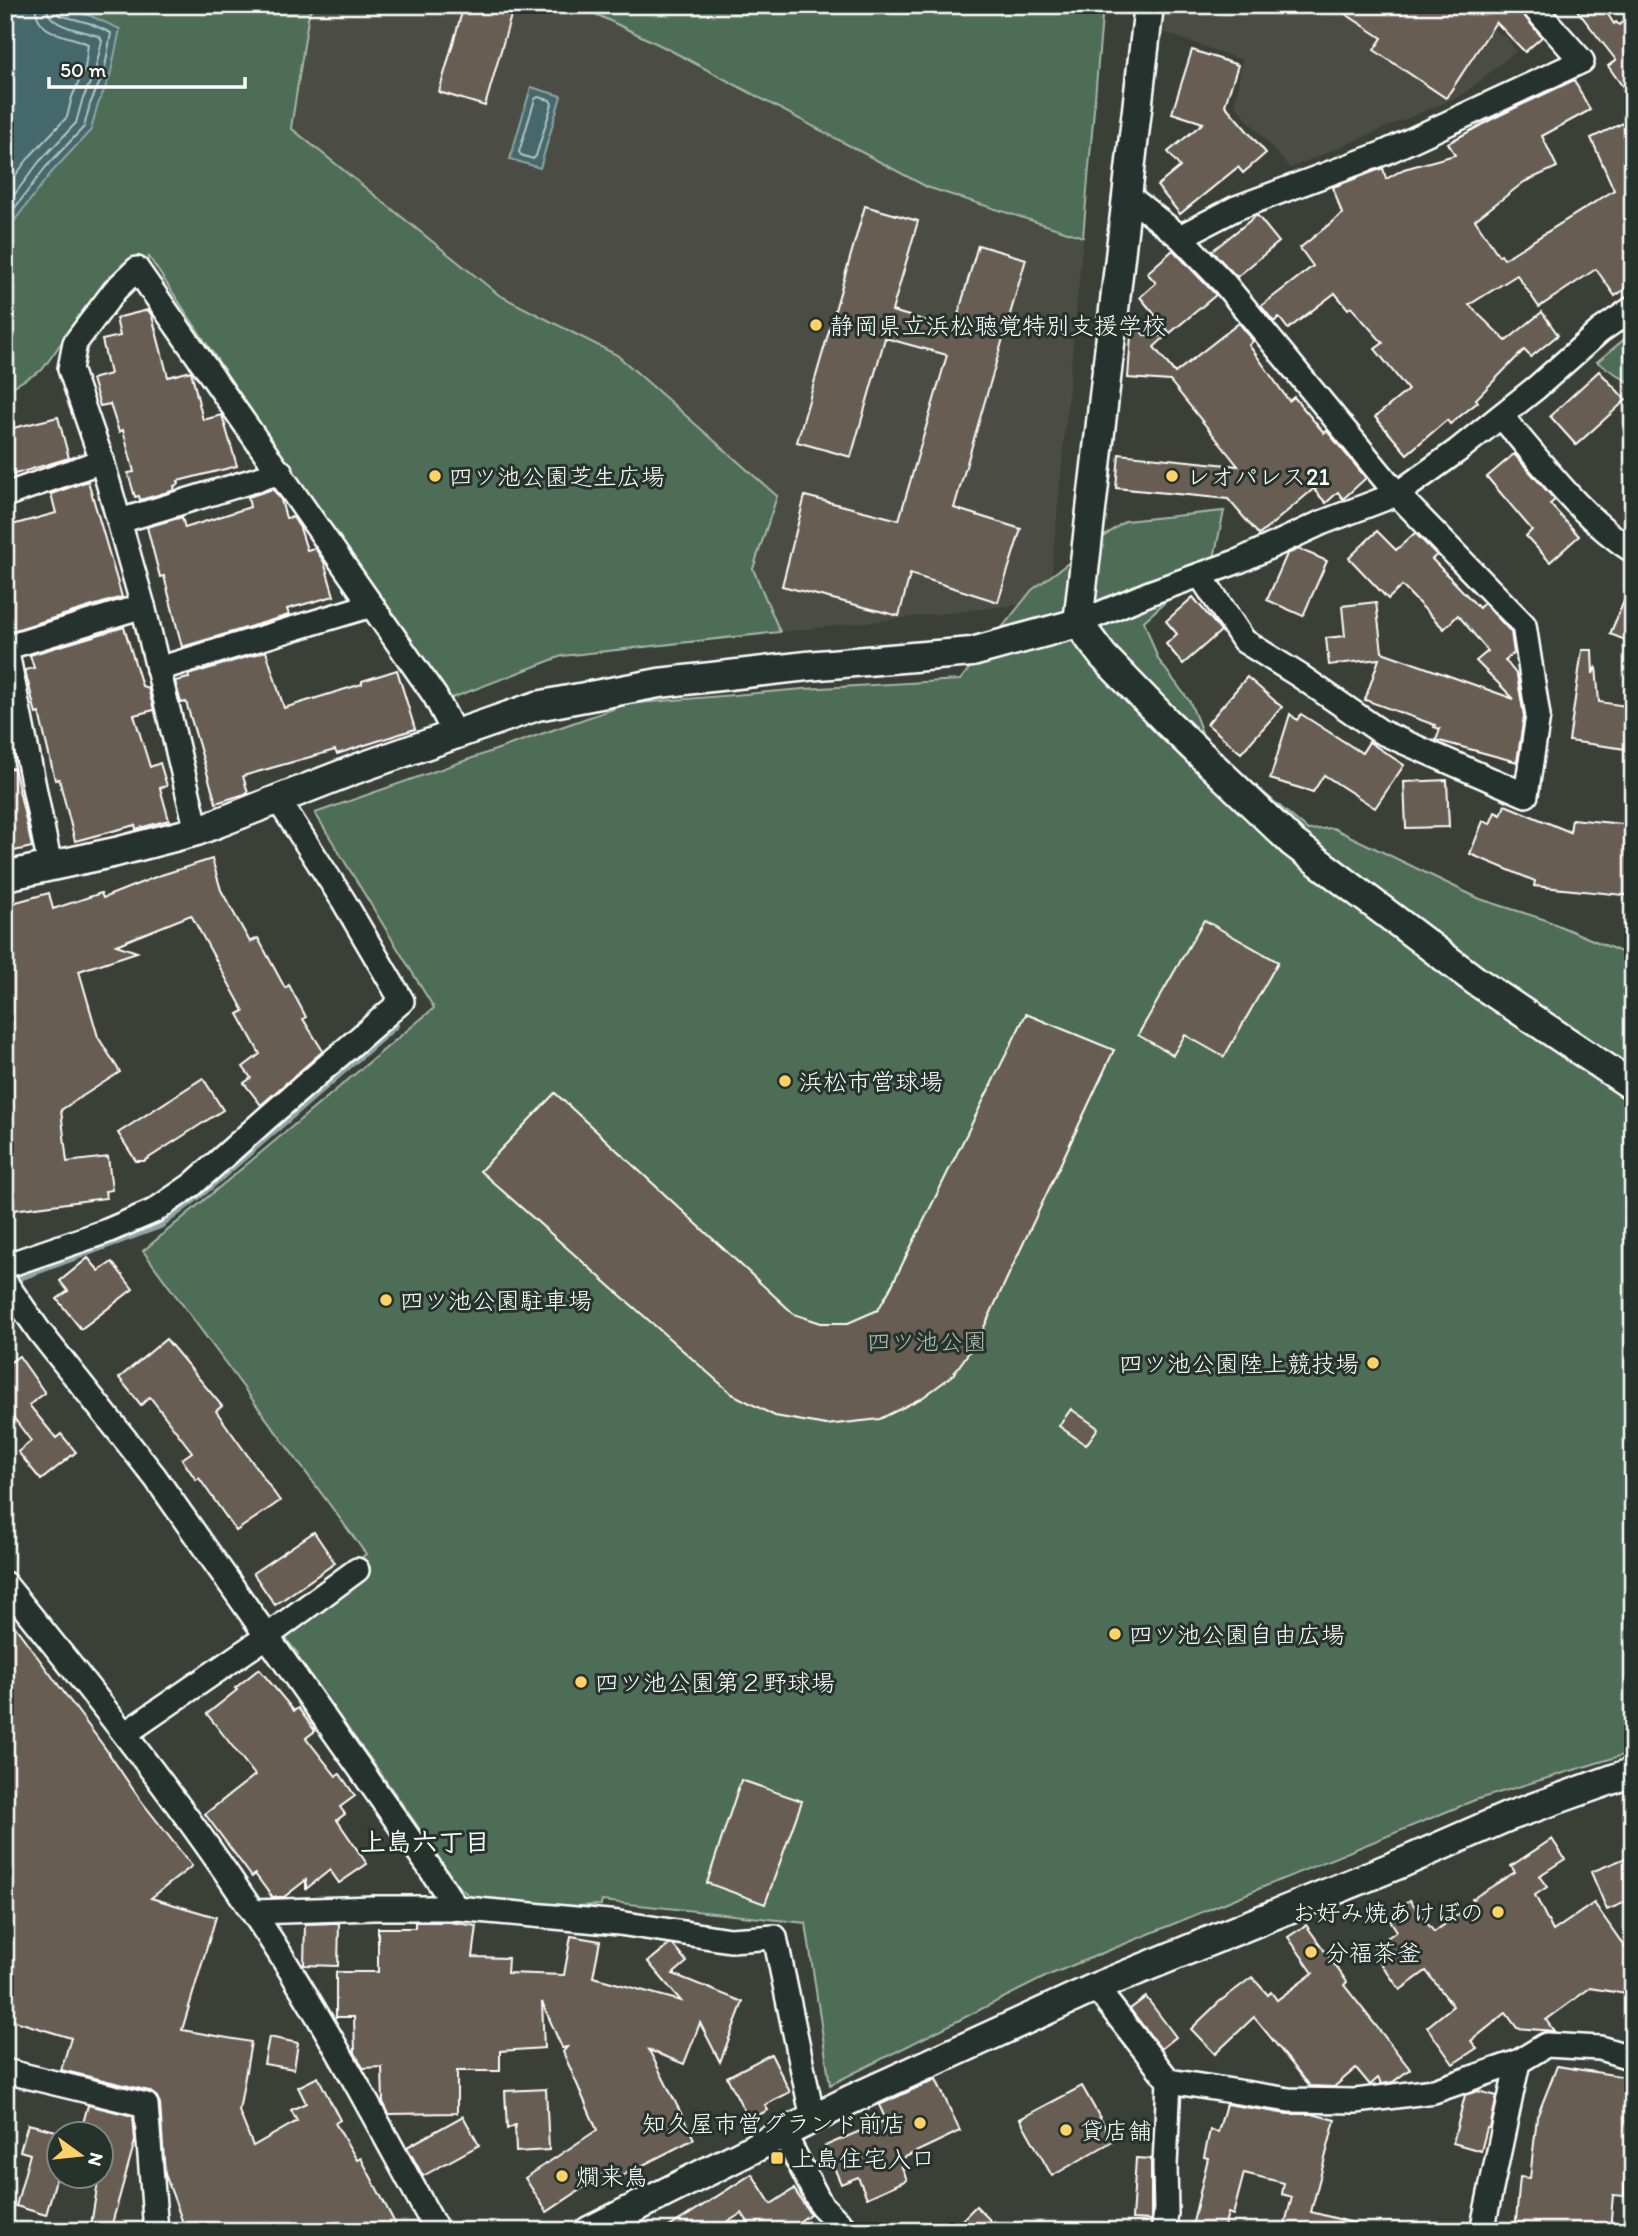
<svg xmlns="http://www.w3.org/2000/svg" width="1638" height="2236" font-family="Itim,'Klee One',sans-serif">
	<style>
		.built { fill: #4c4d44 }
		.green { fill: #4e6d57; stroke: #a6b6ab; stroke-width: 2 }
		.water { fill: #44686a; stroke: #8fa4a6; stroke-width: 2 }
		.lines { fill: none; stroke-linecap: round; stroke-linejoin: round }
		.shore { stroke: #b4c3c3; stroke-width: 2 }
		.stream { stroke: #8fa4a6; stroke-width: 8 }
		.building { fill: #685d52; stroke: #fff; stroke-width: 2 }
		.minor-casing { stroke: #fff; stroke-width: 28 }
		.tertiary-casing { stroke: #fff; stroke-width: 33 }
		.minor { stroke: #26332d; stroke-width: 23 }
		.tertiary { stroke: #26332d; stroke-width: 28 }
		.poi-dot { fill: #ffd166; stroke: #26332d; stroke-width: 2.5 }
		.labels { text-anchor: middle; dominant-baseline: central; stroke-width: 6; stroke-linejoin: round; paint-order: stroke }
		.poi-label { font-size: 24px; fill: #fff; stroke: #26332d; text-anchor: start }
		.park-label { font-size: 24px; fill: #afbdb3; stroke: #26332d }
		.neighbourhood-label { font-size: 26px; font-weight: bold; fill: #fff; stroke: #26332d }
	</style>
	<rect width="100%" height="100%" fill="#3a4038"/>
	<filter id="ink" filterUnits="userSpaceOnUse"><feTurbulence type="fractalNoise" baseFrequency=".0143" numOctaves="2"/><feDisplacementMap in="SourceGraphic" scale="14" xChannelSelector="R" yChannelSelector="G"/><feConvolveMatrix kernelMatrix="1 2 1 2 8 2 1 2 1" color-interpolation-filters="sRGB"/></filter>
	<g filter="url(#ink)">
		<g class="built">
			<polygon points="315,5 583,5 927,187 1083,237 1049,601 780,632 753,569 617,355 499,295 290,128 309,13"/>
			<polygon points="1158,5 1458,5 1509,40 1516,51 1462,95 1290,168 1235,105 1242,60 1155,29"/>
		</g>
		<g class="green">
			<polygon points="5,5 315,5 309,13 291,128 499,295 617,355 777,496 753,569 780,632 562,656 444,701 149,257 142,276 67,335 42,370 5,391"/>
			<polygon points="577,5 1103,5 1083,237 927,187 668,49"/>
			<polygon points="1633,332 1633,385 1597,362"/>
			<polygon points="1224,511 1214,558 1144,621 1158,659 1190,702 1205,740 1244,776 1308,830 1333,828 1480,899 1543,919 1633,957 1633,1752 1475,1800 1049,1975 830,2085 806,1923 602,1901 601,1905 577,1906 474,1900 452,1881 417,1825 367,1754 295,1661 298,1654 274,1624 366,1554 143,1251 434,1008 315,813 627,704 803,689 960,680 1032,590 1125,521"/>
		</g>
		<g class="water">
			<polygon points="5,5 50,5 91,16 120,29 110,76 97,107 91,130 51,173 5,233"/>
			<polygon points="531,87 561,96 540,168 510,159"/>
		</g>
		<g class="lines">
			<g class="shore">
				<polygon points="538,97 550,100 552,104 536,156 533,159 521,155 519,152 535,99"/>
				<path d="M5,189L31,155L67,117L72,97L85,68L88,44C66,33 37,37 35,5"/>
				<path d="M5,207L39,162L76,123L82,101L95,71L102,41L100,37C82,29 48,29 46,5"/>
				<polyline points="5,221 45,168 84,127 90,104 104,73 111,33 89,23 59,15 55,5"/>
			</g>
			<polyline class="stream" points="6,1282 160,1225 204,1191 395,1025"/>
		</g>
		<g class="building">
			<polygon points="464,5 489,5 512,12 485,106 439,92"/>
			<polygon points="1332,5 1515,5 1542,37 1525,52 1496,22 1446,98 1374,50 1382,38"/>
			<polygon points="1573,5 1602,5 1614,24 1616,22 1619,25 1633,13 1633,101 1608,66 1616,60"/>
			<polygon points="1192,50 1238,65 1225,105 1266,153 1243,173 1238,167 1180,214 1157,186 1180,167 1168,152 1203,123 1172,113"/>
			<polygon points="1574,80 1590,110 1542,136 1557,167 1524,182 1475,220 1499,256 1501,255 1504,259 1614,190 1591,138 1623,123 1633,144 1633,283 1615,296 1596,269 1539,307 1517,275 1469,305 1506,341 1542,312 1558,335 1531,357 1524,350 1476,399 1478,402 1450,424 1447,420 1407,454 1375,417 1408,390 1375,349 1383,343 1351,307 1348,309 1335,293 1288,329 1279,317 1274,322 1261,306 1313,266 1300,248 1342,214 1333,187 1383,168 1386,179 1404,169 1455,155 1448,143 1494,118"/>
			<polygon points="865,206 918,221 892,311 954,329 978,245 1026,259 954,508 1021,529 998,602 910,574 899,616 782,586 805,496 899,520 947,355 885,338 851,457 797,442"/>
			<polygon points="1257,215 1279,242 1237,277 1212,251"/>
			<polygon points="1173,250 1216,295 1170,333 1140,297 1156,283 1147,273"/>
			<polygon points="148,310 152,316 168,377 191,371 203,420 222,415 237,466 178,481 179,484 174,486 175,490 140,500 139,496 135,497 128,473 134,472 123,430 119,432 110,404 100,406 92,379 110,374 102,340 120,336 116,318"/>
			<polygon points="1132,320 1144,335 1166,336 1154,347 1175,373 1239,323 1253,341 1249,345 1289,401 1294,397 1324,433 1327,431 1366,478 1343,499 1338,492 1326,503 1315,491 1317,486 1259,535 1228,499 1116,488 1119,454 1238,466 1170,381 1128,378"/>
			<polygon points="1599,371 1626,400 1576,445 1550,416"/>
			<polygon points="58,417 69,458 5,477 5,430"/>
			<polygon points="1514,454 1555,500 1550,504 1579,536 1550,562 1526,536 1532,530 1487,477"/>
			<polygon points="88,481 122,597 5,633 5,530 13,528 12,525 56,513 51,494"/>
			<polygon points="273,489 281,500 286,518 293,517 300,528 307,550 315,548 324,562 334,596 287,609 289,615 182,647 164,576 160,577 147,527 182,517 185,528 250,507 248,497"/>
			<polygon points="1377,531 1396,550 1415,533 1437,555 1432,559 1479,608 1484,603 1511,632 1514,653 1505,660 1517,675 1524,716 1517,762 1436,740 1440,729 1434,727 1435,725 1365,700 1379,659 1329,665 1326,638 1345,636 1342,606 1376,602 1382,652 1514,699 1476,661 1488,651 1458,615 1444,629 1402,586 1388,599 1349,558"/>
			<polygon points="1299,549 1327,561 1303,616 1267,600 1287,554"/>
			<polygon points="1633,580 1633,643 1610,634"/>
			<polygon points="1193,597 1221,631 1183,664 1166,644 1177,634 1166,621"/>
			<polygon points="124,627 142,686 148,688 154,710 134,715 150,767 160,763 167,786 160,788 169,820 136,829 135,825 75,841 59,779 55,780 39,713 36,714 25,670 34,668 30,655"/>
			<polygon points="1582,650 1592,650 1593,674 1596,666 1599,702 1633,707 1633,750 1569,741"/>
			<polygon points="266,651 284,708 362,684 362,681 397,670 415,729 337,754 335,750 243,776 248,793 216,803 186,702 181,703 175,681 189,678 188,675"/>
			<polygon points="1247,677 1282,707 1241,753 1207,724"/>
			<polygon points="1290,714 1297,720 1301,714 1362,753 1369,742 1404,765 1375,808 1324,775 1313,792 1270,779"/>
			<polygon points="14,768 32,847 5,853 5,769"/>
			<polygon points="1447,780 1449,827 1406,828 1404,782"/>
			<polygon points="1505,805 1570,832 1572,819 1633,825 1633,896 1534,886 1535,881 1470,854 1483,821 1490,824 1495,812 1501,815"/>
			<polygon points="212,859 221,890 250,942 258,938 285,988 289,985 306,1017 303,1019 323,1051 261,1105 244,1083 251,1078 243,1067 260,1054 238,1014 244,1011 191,915 116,945 137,952 79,971 98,1037 120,1072 61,1110 67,1162 108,1157 112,1190 105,1191 106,1198 5,1211 5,1100 12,1096 5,1073 5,1054 13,1052 5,1017 5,905 49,893 53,909 101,893 103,898 158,876"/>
			<polygon points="1204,920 1278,962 1224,1057 1185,1035 1173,1055 1138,1035"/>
			<polygon points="1026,1014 1114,1050 979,1338 952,1376 922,1398 880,1419 826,1425 775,1416 732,1394 480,1171 555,1093 794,1314 821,1323 848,1323 878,1310 890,1289"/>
			<polygon points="203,1078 223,1110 144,1161 136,1161 118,1133"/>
			<polygon points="88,1258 99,1271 112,1262 133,1289 81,1329 57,1299 68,1291 60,1281"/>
			<polygon points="166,1339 222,1406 216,1411 280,1501 236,1531 199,1478 196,1480 182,1459 192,1452 150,1397 141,1405 119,1378"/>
			<polygon points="19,1356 45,1393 29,1405 56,1438 61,1434 76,1452 41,1480 18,1452 31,1441 5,1406 5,1366"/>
			<polygon points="1071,1409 1098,1428 1086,1445 1059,1426"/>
			<polygon points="314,1532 335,1563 275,1605 253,1573"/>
			<polygon points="5,1613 105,1748 139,1798 192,1866 151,1898 216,1917 182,2030 251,2042 239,2111 253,2146 297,2121 291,2110 306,2103 298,2087 318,2077 340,2120 335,2123 357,2160 361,2158 399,2231 186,2231 165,2174 160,2104 157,2097 149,2091 61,2070 71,2038 5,2018"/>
			<polygon points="259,1669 294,1711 298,1708 315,1731 306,1738 336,1776 340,1774 355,1796 340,1807 345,1814 337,1820 367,1864 339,1883 330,1870 306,1889 306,1880 284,1897 272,1897 255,1874 252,1877 205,1814 255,1775 207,1714 237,1690 235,1688"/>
			<polygon points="741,1780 802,1801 765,1904 707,1883"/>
			<polygon points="1552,1839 1565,1859 1539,1876 1547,1887 1535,1895 1553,1931 1594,1903 1633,1959 1633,1995 1590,1988 1546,2020 1554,2031 1517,2028 1506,2013 1471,2041 1477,2048 1453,2064 1427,2027 1453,2006 1426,1971 1400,1990 1375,1955 1375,1946 1397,1931 1388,1917 1410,1900 1434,1932 1474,1903 1472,1899 1515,1872 1511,1866"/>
			<polygon points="1633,1855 1633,1899 1607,1910 1591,1872"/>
			<polygon points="415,1922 449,1922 477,1926 473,1957 508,1958 507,1973 564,1975 571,1936 600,1941 593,1977 681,2001 648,1962 669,1945 673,1945 687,1962 673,1974 743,2002 720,2062 700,2023 684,2064 649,2050 694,2139 616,2179 611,2169 547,2212 525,2178 597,2130 563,2052 567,2047 562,2048 542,2002 544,2048 500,2051 500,2071 457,2071 457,2113 389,2114 383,2102 382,2067 363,2068 355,2053 354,2017 336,2017 336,1972 378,1972 378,1928 415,1928"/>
			<polygon points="339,1923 338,1966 304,1965 305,1924"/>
			<polygon points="1306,1925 1347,1982 1344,1985 1410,2069 1393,2082 1382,2084 1378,2078 1370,2085 1356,2068 1334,2087 1310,2086 1254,2017 1215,2054 1191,2029 1219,2002 1252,1977 1268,1995 1271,1992 1277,2000 1313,1973 1288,1937"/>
			<polygon points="1146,1997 1176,2037 1161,2049 1130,2009"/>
			<polygon points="269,2037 298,2043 294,2069 264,2064"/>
			<polygon points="771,2054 790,2092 765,2105 768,2110 749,2120 727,2077"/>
			<polygon points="1557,2066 1633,2078 1633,2159 1627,2158 1624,2196 1613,2195 1610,2231 1515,2231 1520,2177 1530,2178 1537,2117"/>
			<polygon points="936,2079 960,2131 899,2160 907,2180 867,2198 858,2177 841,2184 825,2146 886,2120 879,2105"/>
			<polygon points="1082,2086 1113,2141 1052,2176 1020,2119"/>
			<polygon points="546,2089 549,2150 516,2152 515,2125 507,2129 505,2091"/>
			<polygon points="1478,2091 1497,2096 1490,2128 1487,2128 1481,2151 1453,2143 1465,2095"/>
			<polygon points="1226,2104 1287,2114 1312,2114 1335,2120 1311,2212 1354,2223 1353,2231 1283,2231 1292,2197 1282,2194 1284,2183 1244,2173 1233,2215 1228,2213 1223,2231 1191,2231 1208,2158 1204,2157 1210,2130 1218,2132"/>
			<polygon points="88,2105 133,2116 135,2141 110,2231 90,2231 99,2176 102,2176 102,2134 80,2134"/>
			<polygon points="463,2116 479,2145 423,2176 407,2147"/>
			<polygon points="28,2124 60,2132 60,2180 56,2179 46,2215 16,2206 30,2154 20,2151"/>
			<polygon points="1136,2158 1151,2159 1151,2220 1132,2219"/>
			<polygon points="752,2174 771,2204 794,2189 810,2214 786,2231 754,2231 742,2213 713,2231 663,2231"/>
			<polygon points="976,2206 1001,2231 951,2231"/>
		</g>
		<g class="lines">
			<defs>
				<g id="minor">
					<polyline points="1126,194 1180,237 1224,283 1397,494 1524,625 1538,716 1526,795 1381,732 1300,676 1244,641 1200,575"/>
					<polyline points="1180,237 1236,208 1384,153 1582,61 1532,5"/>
					<path d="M1501,416C1542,463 1580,517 1633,551"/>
					<polyline points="5,495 102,461"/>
					<polyline points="120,521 281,472"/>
					<polyline points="143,606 102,461 70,369 75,343 115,290 137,269 435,696 449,723 450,735"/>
					<polyline points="1078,623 1152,592 1239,561 1321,523 1397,494 1457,451 1537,387 1600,331 1633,308"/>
					<polyline points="5,648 143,606 197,831"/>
					<polyline points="6,648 50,866"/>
					<polyline points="158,669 372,605"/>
					<polyline points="5,1266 107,1231 154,1211 192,1185 267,1118 402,1001 343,900 279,801"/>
					<polyline points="5,1282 39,1331 155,1477 430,1868 456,1908 374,1908 254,1912"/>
					<path d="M5,1584C92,1691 178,1799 254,1914C322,2015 378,2124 437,2231"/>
					<polyline points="126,1733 266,1637 357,1570"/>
					<polyline points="456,1908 619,1923 730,1940 775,1937 813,2119"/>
					<polyline points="1099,1986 1104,1998 1169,2081 1289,2100 1356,2101 1434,2091 1518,2062"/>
					<polyline points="5,2071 146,2105 156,2231"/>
					<polyline points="784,2134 821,2205 847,2231"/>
					<polyline points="1163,2231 1166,2213 1165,2165 1169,2081"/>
					<polyline points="1482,2231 1518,2062 1546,2045 1600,2048 1633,2058"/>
				</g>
				<g id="tertiary">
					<polyline points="1149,5 1078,623 1103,656 1167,722 1292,842 1476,981 1633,1086"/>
					<polyline points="5,876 116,852 197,831 356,769 537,706 659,683 807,666 972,652 1078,623"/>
					<polyline points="589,2231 850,2100 1099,1986 1404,1862 1507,1817 1633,1772"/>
				</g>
			</defs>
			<use href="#minor" class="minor-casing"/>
			<use href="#tertiary" class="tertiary-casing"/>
			<use href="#minor" class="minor"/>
			<use href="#tertiary" class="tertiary"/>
		</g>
	</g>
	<g class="poi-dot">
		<circle cx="816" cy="325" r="7"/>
		<circle cx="435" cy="476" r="7"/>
		<circle cx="1172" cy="476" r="7"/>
		<circle cx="785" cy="1081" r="7"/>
		<circle cx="386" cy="1300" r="7"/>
		<circle cx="1373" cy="1363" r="7"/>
		<circle cx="1115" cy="1634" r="7"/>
		<circle cx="581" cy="1682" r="7"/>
		<circle cx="1498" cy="1912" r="7"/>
		<circle cx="1311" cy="1952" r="7"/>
		<circle cx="920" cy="2123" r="7"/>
		<circle cx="1066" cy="2130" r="7"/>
		<rect x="770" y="2151" width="14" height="14" rx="3.5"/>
		<circle cx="562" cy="2176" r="7"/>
	</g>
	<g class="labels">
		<g class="poi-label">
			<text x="830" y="325">静岡県立浜松聴覚特別支援学校</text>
			<text x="449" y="476">四ツ池公園芝生広場</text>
			<text x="1186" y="476">レオパレス21</text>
			<text x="799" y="1081">浜松市営球場</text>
			<text x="400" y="1300">四ツ池公園駐車場</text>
			<text x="1359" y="1363" text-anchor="end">四ツ池公園陸上競技場</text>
			<text x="1129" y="1634">四ツ池公園自由広場</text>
			<text x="595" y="1682">四ツ池公園第２野球場</text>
			<text x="1484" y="1912" text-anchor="end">お好み焼あけぼの</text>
			<text x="1325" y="1952">分福茶釜</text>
			<text x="906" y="2123" text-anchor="end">知久屋市営グランド前店</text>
			<text x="1080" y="2130">貸店舗</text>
			<text x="791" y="2158">上島住宅入口</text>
			<text x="576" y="2176">燗来鳥</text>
		</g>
		<g class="park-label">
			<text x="927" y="1341">四ツ池公園</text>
		</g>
		<g class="neighbourhood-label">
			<text x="425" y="1842">上島六丁目</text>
		</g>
	</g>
	<rect width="1638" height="2236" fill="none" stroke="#26332d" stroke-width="28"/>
	<rect x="14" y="14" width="1610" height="2208" fill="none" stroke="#fff" stroke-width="2.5" filter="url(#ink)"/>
	<g transform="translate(80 2155) rotate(105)"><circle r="33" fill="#26332d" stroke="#7d8581" stroke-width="2"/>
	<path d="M0-5L12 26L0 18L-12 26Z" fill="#ffd166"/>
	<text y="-10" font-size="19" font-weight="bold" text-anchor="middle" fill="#ffffff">N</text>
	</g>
	<path d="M49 77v10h196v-10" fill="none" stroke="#ffffff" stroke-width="3.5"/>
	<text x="60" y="77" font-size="21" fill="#ffffff" stroke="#26332d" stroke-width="5" paint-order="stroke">50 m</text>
</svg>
